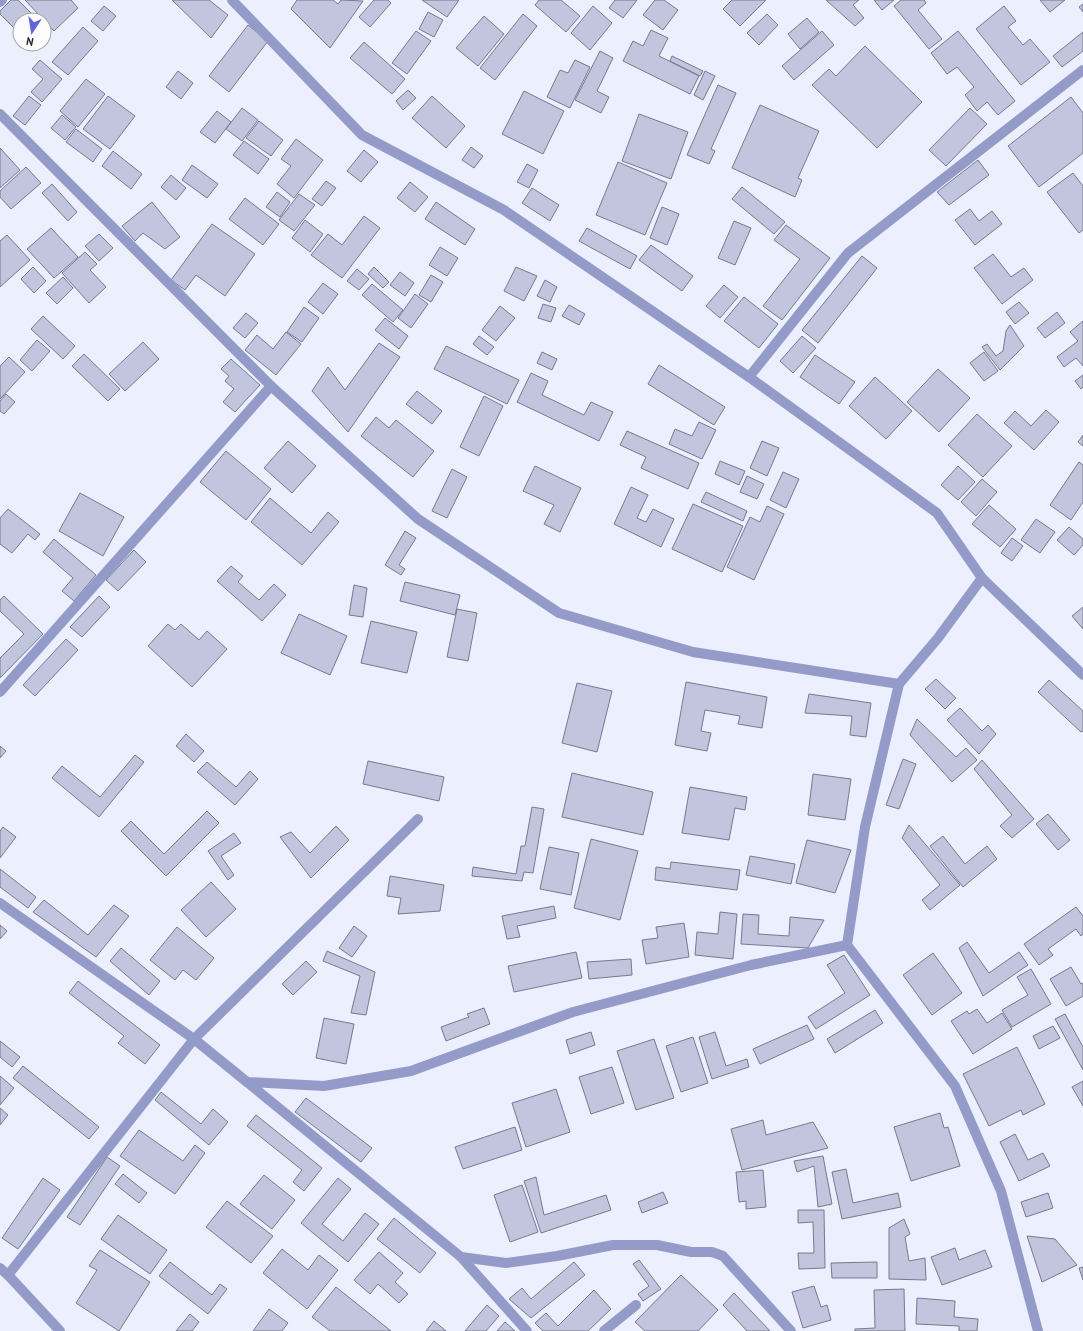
<svg xmlns="http://www.w3.org/2000/svg" width="1083" height="1331" font-family="'PT Sans',sans-serif">
	<style>
		.building { fill: #c1c5dd; stroke: #767a90 }
		.lines { fill: none; stroke-linecap: round; stroke-linejoin: round }
		.minor { stroke: #959bc9; stroke-width: 10 }
	</style>
	<rect width="100%" height="100%" fill="#eceffe"/>
	<g class="building">
		<polygon points="11,0 18,0 38,20 20,20 20,34 0,14 0,11"/>
		<polygon points="25,0 71,0 78,8 54,31"/>
		<polygon points="172,0 209,0 228,15 211,38"/>
		<polygon points="297,0 333,0 338,4 341,0 363,1 330,48 291,9"/>
		<polygon points="374,0 388,0 391,3 370,27 359,17"/>
		<polygon points="422,0 459,0 447,17"/>
		<polygon points="539,0 561,0 580,16 566,32 535,5"/>
		<polygon points="615,0 637,0 623,18 609,8"/>
		<polygon points="655,0 664,0 678,10 663,30 643,15"/>
		<polygon points="732,0 766,0 740,26 723,9"/>
		<polygon points="826,0 859,0 853,5 864,18 855,26"/>
		<polygon points="874,0 894,0 882,10"/>
		<polygon points="901,0 924,0 926,3 918,10 942,39 929,49 894,6"/>
		<polygon points="1040,0 1065,0 1050,12"/>
		<polygon points="1083,4 1083,12 1079,7"/>
		<polygon points="104,6 116,16 103,31 91,21"/>
		<polygon points="593,6 612,23 590,50 571,33"/>
		<polygon points="1004,6 1016,21 1008,27 1023,45 1030,39 1050,62 1021,85 976,29"/>
		<polygon points="428,12 443,20 434,37 419,29"/>
		<polygon points="523,14 537,26 495,80 480,68"/>
		<polygon points="767,14 778,25 759,45 747,33"/>
		<polygon points="484,16 504,34 478,66 456,48"/>
		<polygon points="807,18 819,32 800,49 788,34"/>
		<polygon points="248,25 268,41 229,92 209,76"/>
		<polygon points="83,27 98,41 68,75 52,62"/>
		<polygon points="651,30 668,38 659,56 699,76 690,94 623,61 633,41 643,46"/>
		<polygon points="416,31 431,41 407,74 392,63"/>
		<polygon points="822,31 834,45 794,80 782,66"/>
		<polygon points="958,31 1015,101 998,115 987,102 977,111 965,95 974,87 957,67 947,74 931,53"/>
		<polygon points="1083,32 1083,51 1062,67 1053,56"/>
		<polygon points="364,42 405,79 392,94 350,58"/>
		<polygon points="865,46 922,102 877,148 812,85 829,69 836,76"/>
		<polygon points="600,51 613,58 597,91 609,97 601,113 575,100"/>
		<polygon points="672,56 703,71 700,76 670,61"/>
		<polygon points="40,60 62,79 42,102 31,92 43,79 32,69"/>
		<polygon points="575,60 590,67 570,108 547,97 560,70 568,73"/>
		<polygon points="178,71 193,83 181,99 166,87"/>
		<polygon points="705,71 715,76 703,100 694,95"/>
		<polygon points="86,79 105,94 78,127 60,111"/>
		<polygon points="718,85 736,93 711,149 715,151 709,164 687,155"/>
		<polygon points="408,90 416,98 403,110 396,101"/>
		<polygon points="524,91 564,111 543,154 502,134"/>
		<polygon points="29,96 41,105 25,125 13,116"/>
		<polygon points="108,96 135,116 110,149 83,129"/>
		<polygon points="432,96 465,126 446,148 412,118"/>
		<polygon points="1071,97 1083,113 1083,153 1039,187 1008,146"/>
		<polygon points="760,105 819,131 798,178 802,180 795,197 732,168"/>
		<polygon points="242,108 258,120 242,141 226,129"/>
		<polygon points="970,108 987,124 946,166 929,150"/>
		<polygon points="217,111 231,122 215,143 200,132"/>
		<polygon points="639,114 688,132 671,179 622,161"/>
		<polygon points="62,115 76,127 65,140 51,128"/>
		<polygon points="259,121 283,140 271,156 246,138"/>
		<polygon points="76,129 102,149 93,162 66,142"/>
		<polygon points="296,139 323,160 294,198 277,184 291,166 281,159"/>
		<polygon points="244,141 269,159 258,174 233,155"/>
		<polygon points="471,147 483,156 474,168 462,160"/>
		<polygon points="0,148 20,170 0,188"/>
		<polygon points="364,150 378,162 361,182 347,171"/>
		<polygon points="113,151 142,174 131,189 102,166"/>
		<polygon points="978,160 989,175 949,205 937,192"/>
		<polygon points="618,162 667,183 645,235 596,215"/>
		<polygon points="527,164 538,170 529,188 517,182"/>
		<polygon points="192,165 218,184 207,198 182,180"/>
		<polygon points="26,167 41,183 11,209 0,197 0,191"/>
		<polygon points="1073,173 1083,186 1083,230 1079,233 1047,192"/>
		<polygon points="171,175 186,188 176,200 161,187"/>
		<polygon points="326,181 336,188 322,206 312,199"/>
		<polygon points="410,182 428,197 415,212 397,198"/>
		<polygon points="52,184 77,212 68,221 42,193"/>
		<polygon points="742,187 785,222 774,234 732,199"/>
		<polygon points="532,188 559,205 550,221 522,203"/>
		<polygon points="277,192 290,202 280,217 266,207"/>
		<polygon points="299,194 315,205 294,231 279,220"/>
		<polygon points="245,198 279,224 263,245 229,219"/>
		<polygon points="152,202 180,237 165,249 143,233 135,241 122,226"/>
		<polygon points="436,202 475,229 465,245 425,219"/>
		<polygon points="662,207 679,214 667,245 650,238"/>
		<polygon points="970,209 979,221 992,211 1002,224 975,245 955,220"/>
		<polygon points="364,216 380,228 342,278 311,255 328,234 342,245"/>
		<polygon points="305,220 323,234 310,252 292,238"/>
		<polygon points="734,221 751,228 735,265 718,258"/>
		<polygon points="212,224 255,254 225,296 196,275 185,290 171,280"/>
		<polygon points="786,225 830,258 782,320 763,306 800,259 774,240"/>
		<polygon points="51,228 78,257 54,278 27,249"/>
		<polygon points="587,228 637,256 630,269 579,241"/>
		<polygon points="99,234 113,248 99,261 85,246"/>
		<polygon points="7,235 30,260 0,287 0,241"/>
		<polygon points="651,245 693,276 682,291 639,260"/>
		<polygon points="440,247 458,258 447,276 429,265"/>
		<polygon points="85,252 97,264 90,270 106,287 89,303 62,273"/>
		<polygon points="993,254 1011,277 1024,268 1033,280 1002,304 974,268"/>
		<polygon points="862,256 877,268 818,343 802,330"/>
		<polygon points="33,267 46,281 34,293 21,279"/>
		<polygon points="374,267 389,282 383,288 368,274"/>
		<polygon points="516,267 537,276 524,301 504,291"/>
		<polygon points="357,269 369,279 359,290 347,281"/>
		<polygon points="400,272 414,283 405,296 390,285"/>
		<polygon points="431,275 443,282 431,302 419,295"/>
		<polygon points="63,277 73,288 57,304 46,293"/>
		<polygon points="545,280 557,287 550,302 537,296"/>
		<polygon points="323,283 338,294 323,314 308,302"/>
		<polygon points="372,284 403,310 393,322 362,295"/>
		<polygon points="724,285 738,297 720,318 706,306"/>
		<polygon points="415,294 428,304 411,328 398,318"/>
		<polygon points="744,297 778,324 759,348 724,321"/>
		<polygon points="1019,302 1029,313 1015,324 1006,312"/>
		<polygon points="543,304 556,308 551,322 538,318"/>
		<polygon points="569,305 585,314 579,325 562,316"/>
		<polygon points="500,306 515,318 496,341 482,330"/>
		<polygon points="304,307 319,318 302,342 287,332"/>
		<polygon points="1057,312 1065,323 1045,338 1037,328"/>
		<polygon points="246,313 258,323 245,338 233,328"/>
		<polygon points="43,316 75,346 63,359 31,329"/>
		<polygon points="385,318 408,336 399,349 375,330"/>
		<polygon points="1083,321 1083,366 1076,358 1064,367 1057,357 1078,341 1070,332"/>
		<polygon points="1010,325 1024,346 1000,370 982,347 987,344 996,356 1003,351 1006,331"/>
		<polygon points="286,332 301,344 276,375 245,350 257,335 273,349"/>
		<polygon points="479,336 494,347 487,355 473,344"/>
		<polygon points="802,336 816,348 793,373 780,361"/>
		<polygon points="37,340 50,351 32,371 20,360"/>
		<polygon points="143,342 159,359 125,391 109,374"/>
		<polygon points="379,343 400,357 348,432 312,391 328,367 345,390"/>
		<polygon points="446,346 519,380 507,404 434,369"/>
		<polygon points="542,352 557,359 552,370 537,363"/>
		<polygon points="984,352 998,371 984,381 970,363"/>
		<polygon points="84,354 120,389 108,401 72,366"/>
		<polygon points="815,355 855,382 839,404 800,377"/>
		<polygon points="9,357 25,372 0,399 0,366"/>
		<polygon points="231,359 260,385 235,412 223,402 234,389 225,381 229,376 221,369"/>
		<polygon points="659,365 725,407 714,425 648,384"/>
		<polygon points="938,369 970,398 939,432 907,402"/>
		<polygon points="531,373 548,381 542,395 584,415 591,402 613,412 599,441 517,402"/>
		<polygon points="1083,375 1083,387 1081,389 1075,381"/>
		<polygon points="875,377 912,411 886,439 849,406"/>
		<polygon points="417,391 442,411 432,424 406,404"/>
		<polygon points="6,394 15,402 4,414 0,411 0,401"/>
		<polygon points="484,396 503,406 479,456 460,447"/>
		<polygon points="1046,410 1059,422 1034,450 1004,423 1015,411 1031,426"/>
		<polygon points="977,414 1012,446 983,477 948,445"/>
		<polygon points="376,417 389,428 396,420 434,451 413,477 361,436"/>
		<polygon points="699,422 716,430 702,459 669,444 675,429 692,436"/>
		<polygon points="627,431 699,463 688,489 641,468 646,457 620,445"/>
		<polygon points="1083,435 1083,446 1078,442"/>
		<polygon points="288,441 316,466 292,493 264,468"/>
		<polygon points="762,441 779,448 767,476 750,468"/>
		<polygon points="226,451 271,489 246,520 200,482"/>
		<polygon points="720,461 745,471 739,485 715,474"/>
		<polygon points="1079,462 1083,465 1083,502 1071,520 1050,505"/>
		<polygon points="535,466 581,488 560,532 544,524 554,505 523,491"/>
		<polygon points="958,466 975,482 958,500 941,485"/>
		<polygon points="452,469 467,477 447,518 432,511"/>
		<polygon points="783,472 799,479 786,508 770,500"/>
		<polygon points="747,476 764,484 757,499 740,492"/>
		<polygon points="982,479 997,492 976,516 961,502"/>
		<polygon points="631,487 648,495 637,518 646,522 653,509 674,519 661,547 614,524"/>
		<polygon points="706,492 747,511 743,521 701,502"/>
		<polygon points="80,493 124,517 103,556 59,531"/>
		<polygon points="270,498 311,533 328,512 339,522 302,565 251,522"/>
		<polygon points="693,504 743,526 722,572 672,549"/>
		<polygon points="989,505 1016,529 1000,547 972,524"/>
		<polygon points="767,506 784,514 754,580 727,567 750,517 760,522"/>
		<polygon points="8,509 40,534 35,540 28,534 12,553 0,544 0,518"/>
		<polygon points="1036,519 1055,532 1040,553 1021,540"/>
		<polygon points="1069,527 1083,539 1083,545 1074,555 1057,540"/>
		<polygon points="405,531 416,538 399,565 405,569 401,575 385,565"/>
		<polygon points="1012,538 1023,546 1012,561 1001,553"/>
		<polygon points="54,539 96,575 74,601 62,591 73,578 43,552"/>
		<polygon points="134,550 146,562 118,591 106,580"/>
		<polygon points="231,566 243,576 238,582 259,600 274,584 286,595 262,621 217,581"/>
		<polygon points="405,582 460,595 455,615 400,601"/>
		<polygon points="354,585 367,588 363,617 349,615"/>
		<polygon points="4,596 43,634 0,678 0,658 24,634 0,611 0,600"/>
		<polygon points="99,596 110,607 82,637 70,627"/>
		<polygon points="1083,607 1083,629 1072,616"/>
		<polygon points="457,609 477,613 468,661 447,657"/>
		<polygon points="299,614 347,636 330,675 281,653"/>
		<polygon points="371,621 417,632 407,673 361,663"/>
		<polygon points="168,624 175,630 181,624 199,640 207,631 227,649 192,687 148,646"/>
		<polygon points="66,639 78,650 35,696 23,685"/>
		<polygon points="936,679 956,698 945,709 925,689"/>
		<polygon points="1049,680 1083,711 1083,731 1081,732 1038,692"/>
		<polygon points="686,682 767,697 762,728 738,724 740,716 705,710 701,731 711,733 707,751 675,745"/>
		<polygon points="577,683 612,691 597,752 562,743"/>
		<polygon points="809,694 871,703 866,737 850,735 852,716 805,713"/>
		<polygon points="960,708 982,731 988,725 996,734 979,754 947,720"/>
		<polygon points="917,719 956,757 966,748 977,760 952,782 910,735"/>
		<polygon points="186,734 204,751 194,762 176,746"/>
		<polygon points="0,746 6,751 0,758"/>
		<polygon points="135,755 144,762 99,817 52,778 62,766 100,797"/>
		<polygon points="903,759 916,764 899,809 886,805"/>
		<polygon points="982,760 1034,819 1012,838 1000,826 1012,815 974,769"/>
		<polygon points="368,761 444,777 439,801 363,784"/>
		<polygon points="207,762 236,787 250,771 258,779 235,805 197,772"/>
		<polygon points="572,773 653,792 643,835 562,817"/>
		<polygon points="813,774 851,779 845,820 808,815"/>
		<polygon points="690,787 747,797 745,810 735,808 729,840 682,833"/>
		<polygon points="532,807 544,809 533,873 524,872 522,881 472,876 473,867 516,874 521,846 525,846"/>
		<polygon points="207,811 219,823 166,876 121,831 131,821 164,854"/>
		<polygon points="1048,814 1070,840 1058,850 1036,824"/>
		<polygon points="909,825 960,885 930,910 922,900 940,885 902,838"/>
		<polygon points="336,826 349,840 311,878 280,837 291,832 310,853"/>
		<polygon points="3,827 16,837 0,858 0,831"/>
		<polygon points="234,833 241,843 221,856 234,875 228,880 208,851"/>
		<polygon points="943,836 965,864 987,846 997,859 963,887 930,846"/>
		<polygon points="591,839 638,851 620,920 574,908"/>
		<polygon points="807,840 851,850 835,893 796,883"/>
		<polygon points="549,847 579,853 571,895 540,889"/>
		<polygon points="750,856 795,864 791,884 746,875"/>
		<polygon points="671,862 740,870 737,890 655,880 656,867 670,869"/>
		<polygon points="0,869 36,897 28,908 0,887"/>
		<polygon points="390,876 444,885 440,911 398,914 401,898 387,896"/>
		<polygon points="211,882 236,909 206,937 181,910"/>
		<polygon points="44,900 88,935 114,905 129,916 96,957 33,912"/>
		<polygon points="554,906 556,918 517,926 520,937 507,939 502,916"/>
		<polygon points="1076,907 1083,916 1083,934 1081,936 1076,929 1048,949 1053,955 1039,965 1024,944"/>
		<polygon points="720,912 737,914 733,959 695,955 697,932 718,934"/>
		<polygon points="743,914 759,915 758,934 789,936 790,917 824,920 808,948 741,944"/>
		<polygon points="684,923 689,957 646,964 642,940 658,938 656,927"/>
		<polygon points="0,925 7,931 0,939"/>
		<polygon points="354,926 367,936 352,957 339,948"/>
		<polygon points="177,927 214,958 196,980 183,970 175,980 150,960"/>
		<polygon points="967,942 989,973 1019,952 1028,965 983,996 959,948"/>
		<polygon points="121,948 160,981 149,995 110,961"/>
		<polygon points="327,951 375,972 366,1015 351,1013 360,976 323,961"/>
		<polygon points="576,952 582,978 514,992 508,966"/>
		<polygon points="933,953 962,993 932,1015 903,975"/>
		<polygon points="844,955 870,995 816,1029 808,1017 845,993 827,965"/>
		<polygon points="631,959 632,975 589,979 587,962"/>
		<polygon points="306,961 317,972 293,995 282,984"/>
		<polygon points="1071,967 1081,984 1083,983 1083,996 1066,1006 1050,979"/>
		<polygon points="1031,969 1051,1004 1012,1027 1002,1010 1028,995 1017,977"/>
		<polygon points="78,981 160,1045 145,1064 118,1043 124,1036 69,993"/>
		<polygon points="484,1008 490,1024 446,1041 441,1027 469,1017 467,1014"/>
		<polygon points="977,1009 987,1023 1002,1013 1012,1029 973,1054 951,1021 967,1011 969,1014"/>
		<polygon points="875,1010 883,1023 835,1053 827,1039"/>
		<polygon points="1065,1014 1083,1047 1083,1070 1055,1019"/>
		<polygon points="324,1018 354,1024 346,1064 316,1058"/>
		<polygon points="807,1025 814,1039 760,1064 753,1049"/>
		<polygon points="1053,1026 1060,1038 1039,1049 1033,1036"/>
		<polygon points="591,1032 595,1045 570,1054 566,1040"/>
		<polygon points="715,1032 726,1066 747,1059 749,1067 712,1079 699,1037"/>
		<polygon points="693,1037 708,1083 681,1092 666,1046"/>
		<polygon points="654,1039 674,1098 636,1110 617,1051"/>
		<polygon points="0,1041 20,1057 12,1067 0,1057"/>
		<polygon points="1017,1047 1045,1104 1023,1115 1021,1110 989,1126 963,1074"/>
		<polygon points="23,1066 99,1127 89,1139 13,1078"/>
		<polygon points="612,1067 624,1103 591,1114 579,1077"/>
		<polygon points="0,1076 14,1088 0,1105"/>
		<polygon points="1083,1081 1083,1106 1072,1087"/>
		<polygon points="556,1089 570,1132 526,1147 512,1103"/>
		<polygon points="161,1092 201,1124 213,1109 228,1122 209,1145 155,1100"/>
		<polygon points="306,1098 372,1148 361,1162 295,1112"/>
		<polygon points="0,1108 8,1115 0,1125"/>
		<polygon points="940,1113 944,1128 948,1127 960,1166 911,1181 894,1127"/>
		<polygon points="256,1115 322,1168 304,1191 293,1182 302,1170 247,1126"/>
		<polygon points="763,1120 766,1135 813,1122 828,1148 742,1170 731,1129"/>
		<polygon points="515,1127 522,1150 463,1169 455,1147"/>
		<polygon points="139,1130 183,1161 195,1145 205,1153 175,1194 120,1156"/>
		<polygon points="1015,1134 1028,1160 1043,1153 1050,1166 1019,1181 1000,1142"/>
		<polygon points="823,1156 832,1204 818,1207 814,1166 797,1172 794,1161"/>
		<polygon points="107,1157 120,1166 80,1225 67,1217"/>
		<polygon points="846,1169 853,1203 898,1193 901,1207 842,1219 832,1172"/>
		<polygon points="763,1170 766,1207 746,1209 746,1201 739,1202 736,1172"/>
		<polygon points="123,1174 147,1193 139,1203 115,1184"/>
		<polygon points="264,1175 295,1200 272,1229 240,1204"/>
		<polygon points="536,1177 544,1215 606,1195 611,1210 541,1233 524,1181"/>
		<polygon points="43,1178 60,1190 18,1249 2,1238"/>
		<polygon points="338,1178 351,1189 322,1224 343,1241 365,1213 379,1224 348,1262 301,1223"/>
		<polygon points="522,1185 538,1232 510,1242 494,1195"/>
		<polygon points="663,1192 668,1203 642,1213 638,1202"/>
		<polygon points="1048,1193 1053,1208 1026,1217 1021,1202"/>
		<polygon points="227,1201 273,1236 251,1263 206,1227"/>
		<polygon points="798,1210 824,1210 825,1268 799,1269 798,1253 814,1253 813,1222 798,1223"/>
		<polygon points="118,1215 167,1250 150,1274 101,1239"/>
		<polygon points="394,1218 436,1253 420,1273 377,1239"/>
		<polygon points="904,1219 910,1234 905,1237 909,1261 925,1258 926,1280 889,1279 889,1228"/>
		<polygon points="1027,1236 1055,1239 1077,1265 1042,1282"/>
		<polygon points="955,1248 959,1260 985,1250 992,1267 942,1285 931,1257"/>
		<polygon points="282,1249 308,1270 319,1255 338,1270 307,1309 263,1273"/>
		<polygon points="100,1250 150,1282 119,1331 76,1303 97,1270 89,1266"/>
		<polygon points="379,1252 403,1273 395,1282 408,1294 399,1303 378,1284 370,1294 354,1280"/>
		<polygon points="639,1260 661,1289 643,1301 638,1294 649,1286 633,1264"/>
		<polygon points="170,1262 212,1295 220,1284 227,1289 208,1314 159,1276"/>
		<polygon points="574,1262 585,1275 531,1318 509,1299 522,1288 531,1299"/>
		<polygon points="877,1262 877,1278 832,1278 831,1263"/>
		<polygon points="1083,1267 1083,1280 1079,1268"/>
		<polygon points="681,1275 718,1310 698,1331 645,1331 635,1322"/>
		<polygon points="814,1286 821,1307 827,1305 831,1320 803,1328 792,1292"/>
		<polygon points="336,1287 391,1331 330,1331 312,1317"/>
		<polygon points="904,1289 905,1331 855,1331 855,1329 875,1328 874,1290"/>
		<polygon points="594,1290 611,1309 588,1331 543,1331 535,1323 546,1313 558,1326"/>
		<polygon points="734,1293 770,1331 747,1331 723,1305"/>
		<polygon points="917,1298 955,1301 954,1317 978,1319 977,1331 959,1331 959,1326 916,1324"/>
		<polygon points="487,1305 499,1316 486,1331 465,1331"/>
		<polygon points="269,1309 288,1323 282,1331 253,1331"/>
		<polygon points="190,1314 199,1322 192,1331 176,1331"/>
		<polygon points="434,1321 446,1331 426,1331"/>
		<polygon points="505,1322 515,1331 497,1331"/>
	</g>
	<g class="lines">
		<g class="minor">
			<polyline points="232,0 362,135 504,210 749,377 937,513 982,578 1083,675"/>
			<polyline points="0,2 2,0"/>
			<polyline points="0,114 271,386 418,519 559,613 693,652 899,684"/>
			<polyline points="749,377 848,253 1083,70"/>
			<polyline points="982,578 938,638 899,684 865,827 847,945 955,1086 1001,1191 1038,1331"/>
			<polyline points="0,692 271,386"/>
			<polyline points="0,903 194,1039 247,1082 324,1086 411,1071 573,1012 751,965 847,945"/>
			<polyline points="247,1082 461,1257 527,1331"/>
			<polyline points="461,1257 506,1263 557,1256 613,1245 657,1245 691,1252 712,1252 723,1256 791,1331"/>
			<polyline points="0,1268 8,1275 60,1331"/>
			<polyline points="8,1275 194,1039 418,819"/>
			<polyline points="604,1331 636,1305"/>
		</g>
	</g>
	<g transform="translate(32 32) rotate(192)"><circle r="19" fill="#fdfdfd" stroke="#a6a7aa"/>
	<path d="M0-3L7 15L0 10L-7 15Z" fill="#6364dd"/>
	<text y="-6" font-size="11" font-weight="bold" text-anchor="middle" fill="#24252e">N</text>
	</g>
</svg>
